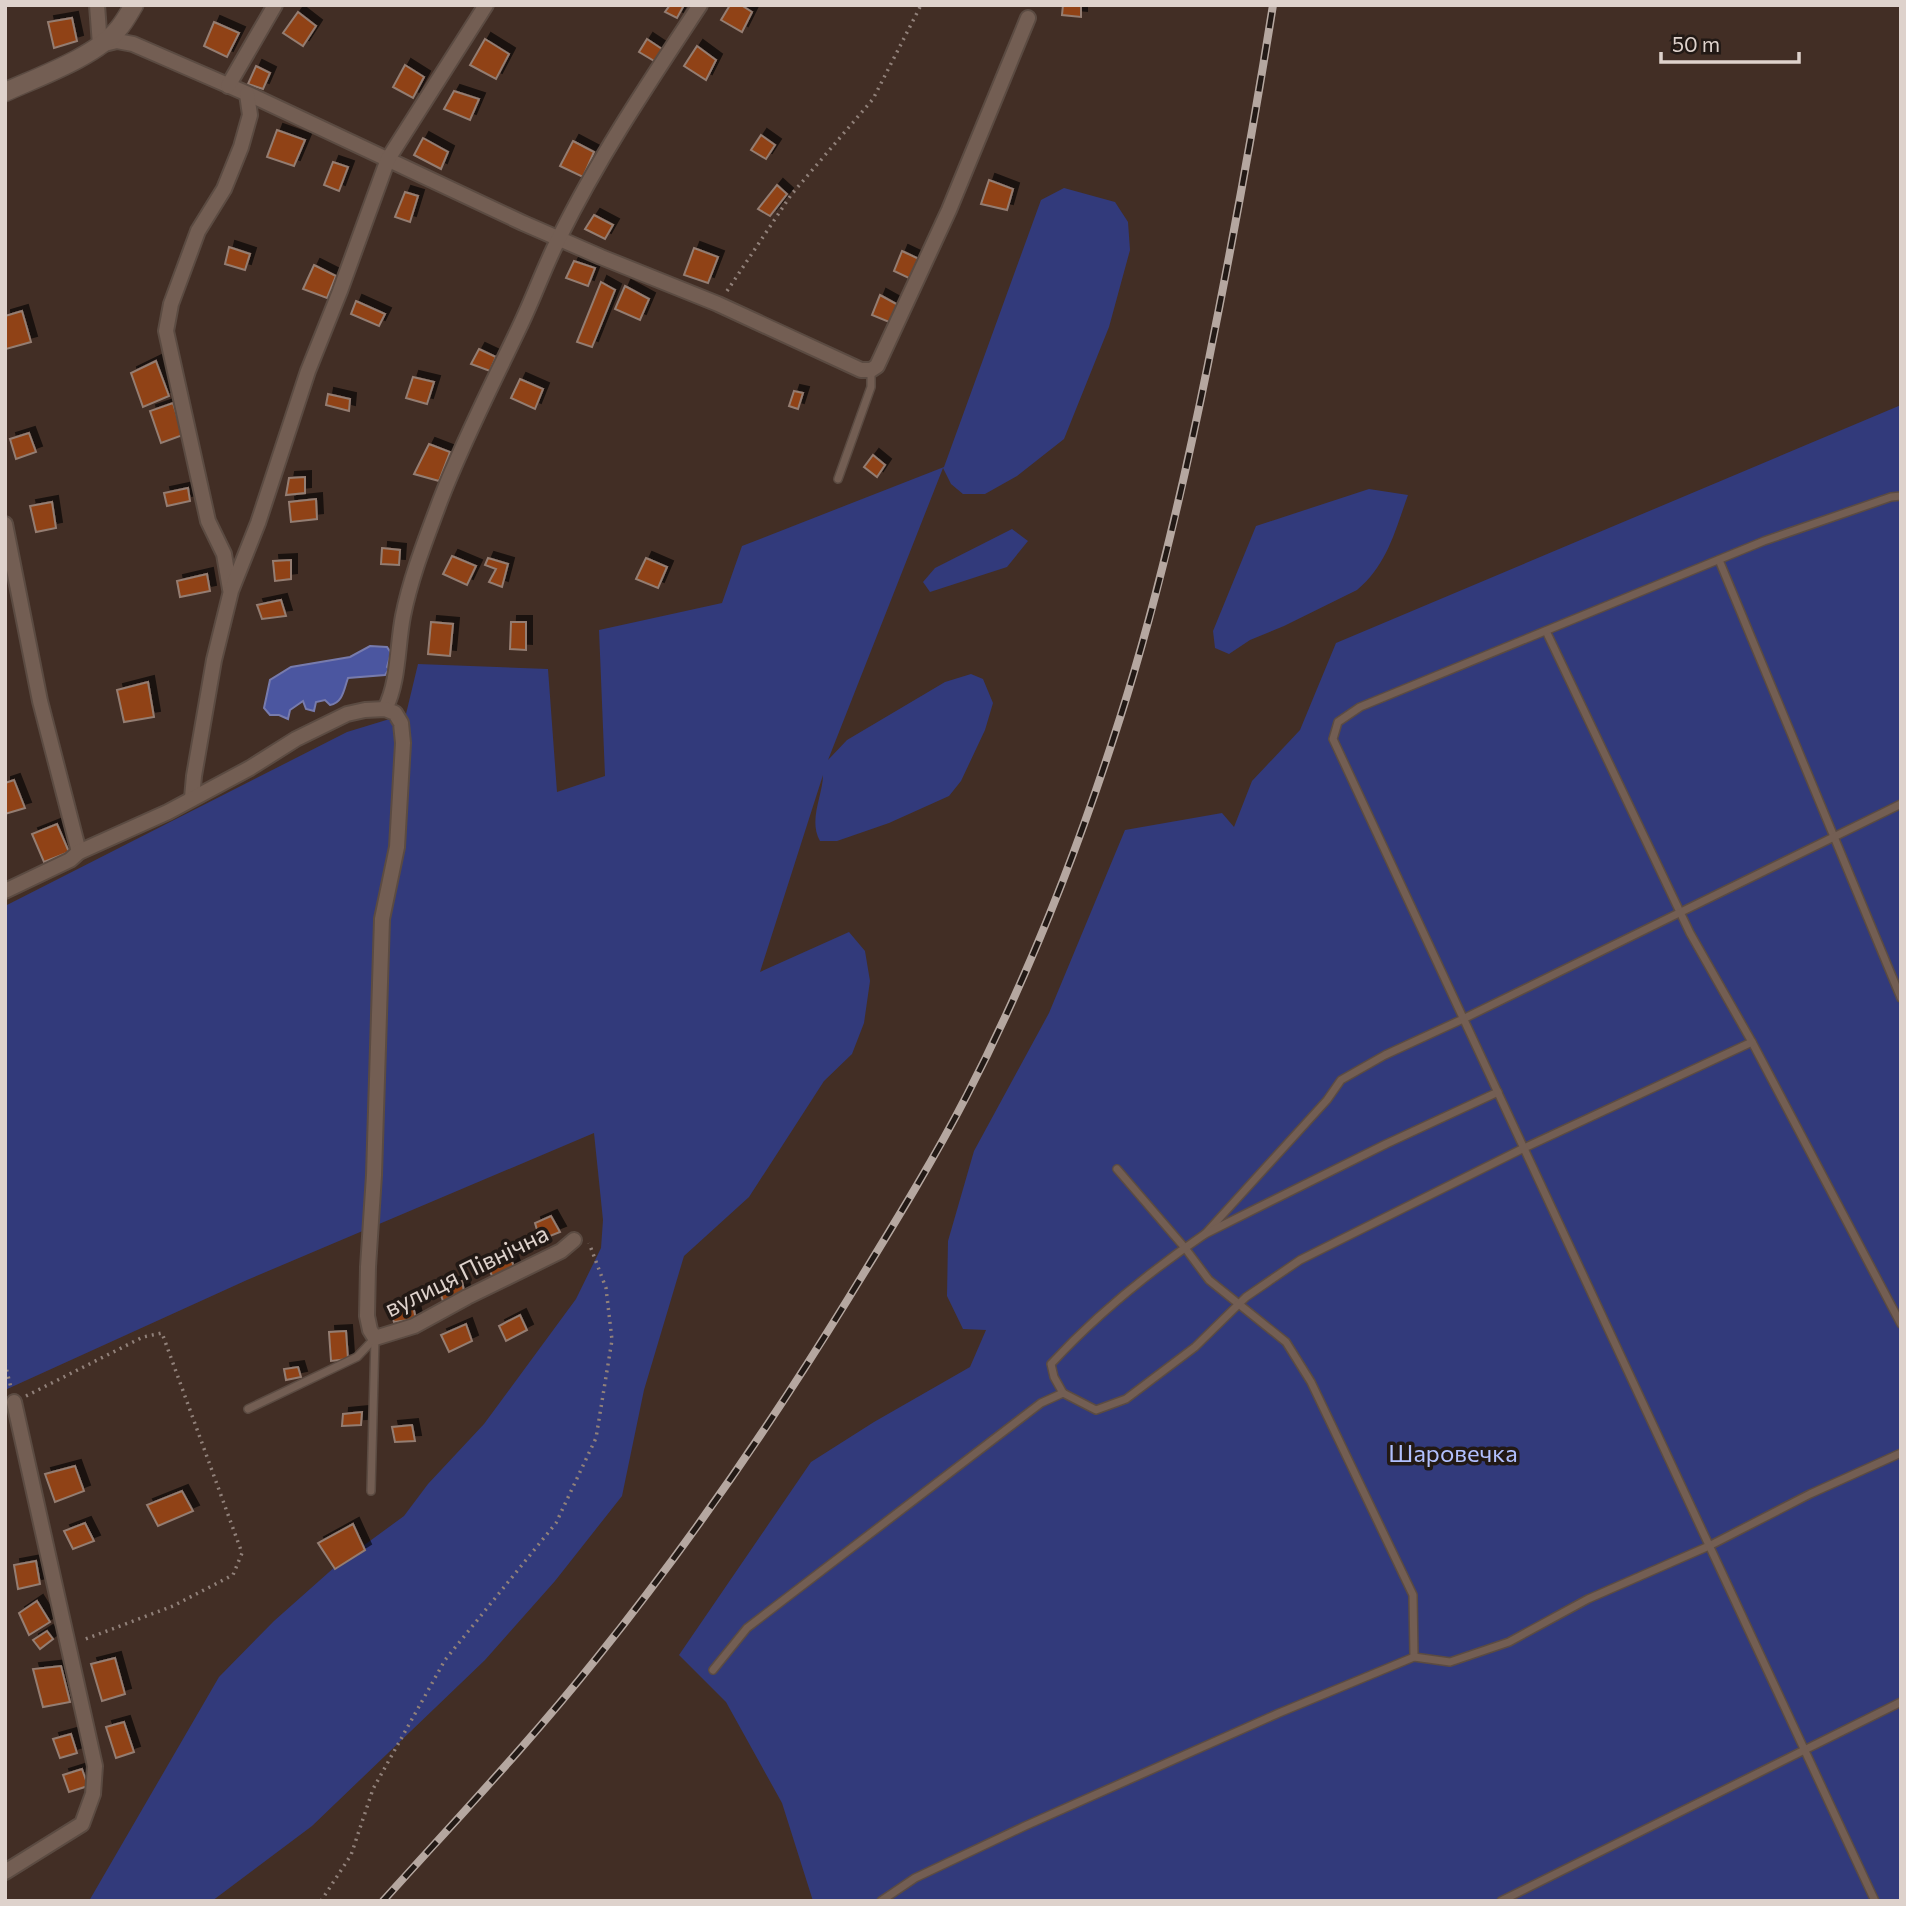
<svg xmlns="http://www.w3.org/2000/svg" width="1906" height="1906" font-family="Commissioner,sans-serif">
	<style>
		.green { fill: #323a7b }
		.water { fill: #4b56a0; stroke: #777bad; stroke-width: 2 }
		.building { fill: #904315; stroke: #947d72; stroke-width: 2; filter: url(#shadow) }
		.lines { fill: none; stroke-linecap: round; stroke-linejoin: round }
		.service-casing { stroke: #5b4b42; stroke-width: 10 }
		.minor-casing { stroke: #5b4b42; stroke-width: 18 }
		.tertiary-casing { stroke: #5b4b42; stroke-width: 21 }
		.path { stroke: #91817a; stroke-width: 3.5; stroke-dasharray: 2 5; stroke-linecap: butt }
		.service { stroke: #735e53; stroke-width: 7 }
		.minor { stroke: #735e53; stroke-width: 14 }
		.tertiary { stroke: #735e53; stroke-width: 18 }
		.rail-casing { stroke: #b5a7a0; stroke-width: 8 }
		.rail { stroke: #221915; stroke-width: 5; stroke-dasharray: 16; stroke-linecap: butt }
		.labels { text-anchor: middle; dominant-baseline: central; stroke-width: 7; stroke-linejoin: round; paint-order: stroke }
		.street-label { font-size: 24px; fill: #ded2cc; stroke: #221915 }
		.park-label { font-size: 24px; fill: #b2c0fe; stroke: #221915 }
	</style>
	<defs>
		<filter id="shadow"><feDropShadow dx="6" dy="-6" stdDeviation="0" flood-color="#0009"/></filter>
	</defs>
	<rect width="100%" height="100%" fill="#422e25"/>
	<g class="green">
		<path d="M1064,188L1115,202L1128,222L1130,250L1109,327L1064,439L1017,476L985,494H963L951,484L943,468L828,760L847,740L945,682L971,674L983,679L993,703L985,730L961,781L949,796L889,823L837,841H820C808,820 823,795 823,775L760,972L849,932L865,951L870,981L864,1023L852,1054L824,1081L749,1197L684,1256L644,1390L622,1496L555,1581L485,1660L312,1826L212,1901H89L219,1677L274,1621L337,1565L404,1516L428,1484L484,1424L576,1299L601,1248L603,1220L594,1133L247,1280L5,1390V906L347,732L406,714L418,664L548,669L557,792L605,776L599,630L722,603L742,546L944,467L1041,200Z"/>
		<polygon points="1901,405 1901,1901 813,1901 782,1803 726,1702 679,1655 811,1462 874,1422 970,1367 986,1330 963,1329 947,1296 948,1241 974,1151 1049,1013 1125,830 1222,813 1234,827 1252,781 1300,730 1336,643"/>
		<path d="M1369,489L1408,495C1395,531 1387,565 1357,590L1284,626L1250,640L1229,654L1215,648L1213,631L1256,526Z"/>
		<polygon points="1012,529 1028,541 1007,567 930,592 923,582 935,568"/>
	</g>
	<path class="water" d="M370,646L387,647L391,653L387,667L389,669L385,675L348,678C344,689 343,703 330,705L325,700L316,702L314,711L306,709L303,701L290,710L288,719L279,715H270L264,708L270,680L291,667L350,657Z"/>
	<g class="building">
		<polygon points="670,5 684,5 677,18 665,12"/>
		<polygon points="730,5 741,5 752,12 742,32 721,20"/>
		<polygon points="1063,5 1081,5 1081,17 1062,15"/>
		<polygon points="298,12 316,26 303,46 283,33"/>
		<polygon points="72,18 77,41 54,48 48,22"/>
		<polygon points="214,22 239,33 227,57 204,46"/>
		<polygon points="485,39 509,54 496,79 470,65"/>
		<polygon points="647,39 662,49 656,62 639,52"/>
		<polygon points="697,46 716,60 706,80 684,66"/>
		<polygon points="405,65 424,77 413,98 393,87"/>
		<polygon points="256,66 270,73 263,89 248,84"/>
		<polygon points="454,91 479,99 470,120 444,109"/>
		<polygon points="277,130 305,140 294,166 267,157"/>
		<polygon points="761,135 775,145 766,159 751,150"/>
		<polygon points="423,138 448,152 441,169 414,155"/>
		<polygon points="573,141 594,152 583,177 560,166"/>
		<polygon points="333,162 348,167 339,191 324,185"/>
		<polygon points="989,180 1013,189 1007,210 981,204"/>
		<polygon points="777,185 787,194 770,216 758,209"/>
		<polygon points="405,192 418,196 410,222 395,217"/>
		<polygon points="594,215 613,225 605,239 585,229"/>
		<polygon points="229,247 250,254 245,270 225,264"/>
		<polygon points="694,248 718,257 708,283 684,275"/>
		<polygon points="902,251 919,259 911,279 894,271"/>
		<polygon points="574,261 595,268 588,286 566,278"/>
		<polygon points="314,265 336,276 327,298 303,289"/>
		<polygon points="601,282 615,290 592,347 577,342"/>
		<polygon points="625,286 649,299 640,320 615,309"/>
		<polygon points="880,295 900,306 894,324 872,315"/>
		<polygon points="356,301 385,314 379,326 351,314"/>
		<polygon points="22,311 31,342 6,349 5,316"/>
		<polygon points="479,349 496,357 490,371 471,364"/>
		<polygon points="156,361 169,396 143,407 131,373"/>
		<polygon points="413,377 434,382 427,404 406,398"/>
		<polygon points="520,379 543,389 535,409 511,398"/>
		<polygon points="794,391 803,393 798,409 789,406"/>
		<polygon points="328,394 350,399 349,411 326,405"/>
		<polygon points="173,403 183,435 161,443 150,411"/>
		<polygon points="29,433 36,452 16,459 10,439"/>
		<polygon points="429,444 450,452 439,481 414,474"/>
		<polygon points="873,455 885,465 877,477 864,467"/>
		<polygon points="305,477 305,493 286,495 289,478"/>
		<polygon points="188,488 190,501 167,506 164,493"/>
		<polygon points="316,499 317,519 291,522 289,502"/>
		<polygon points="52,502 56,528 36,532 30,506"/>
		<polygon points="382,548 400,550 399,565 381,564"/>
		<polygon points="452,556 476,566 467,585 443,574"/>
		<polygon points="488,558 508,564 502,587 489,582 496,569 485,565"/>
		<polygon points="646,558 667,567 658,588 636,579"/>
		<polygon points="291,560 291,579 275,581 273,561"/>
		<polygon points="207,574 210,591 180,597 177,581"/>
		<polygon points="281,600 286,616 262,619 257,605"/>
		<polygon points="431,622 453,624 450,656 428,654"/>
		<polygon points="511,622 526,622 526,650 510,649"/>
		<polygon points="148,682 154,717 124,722 117,690"/>
		<polygon points="14,780 25,808 5,814 5,783"/>
		<polygon points="57,824 69,852 44,862 32,834"/>
		<polygon points="551,1216 560,1232 540,1240 535,1223"/>
		<polygon points="509,1253 515,1270 493,1278 486,1262"/>
		<polygon points="462,1281 465,1296 443,1301 438,1286"/>
		<polygon points="413,1306 416,1319 394,1322 389,1309"/>
		<polygon points="520,1315 527,1330 506,1341 499,1326"/>
		<polygon points="466,1324 472,1341 449,1352 441,1335"/>
		<polygon points="346,1331 348,1359 331,1361 329,1332"/>
		<polygon points="298,1367 301,1377 286,1380 284,1369"/>
		<polygon points="362,1412 361,1425 342,1426 343,1414"/>
		<polygon points="412,1425 415,1441 395,1442 392,1427"/>
		<polygon points="75,1466 84,1491 55,1502 45,1474"/>
		<polygon points="182,1491 193,1511 158,1526 147,1505"/>
		<polygon points="85,1523 94,1541 73,1549 64,1531"/>
		<polygon points="353,1524 365,1550 335,1569 318,1543"/>
		<polygon points="36,1561 40,1584 18,1589 14,1565"/>
		<polygon points="37,1601 50,1622 29,1635 19,1613"/>
		<polygon points="47,1631 53,1639 40,1649 33,1640"/>
		<polygon points="115,1658 125,1694 102,1701 91,1664"/>
		<polygon points="61,1666 70,1702 43,1707 33,1669"/>
		<polygon points="124,1722 134,1752 116,1758 106,1727"/>
		<polygon points="71,1734 77,1753 60,1758 53,1739"/>
		<polygon points="82,1769 88,1786 69,1792 63,1775"/>
	</g>
	<g class="lines">
		<defs>
			<g id="service">
				<polyline points="838,479 871,387 871,370"/>
				<polyline points="1719,560 1901,998"/>
				<polyline points="1546,631 1690,933 1752,1042 1901,1324"/>
				<polyline points="1117,1169 1185,1248 1209,1280 1286,1342 1311,1382 1413,1595 1414,1657"/>
				<polyline points="1205,1234 1327,1100 1341,1080 1385,1055 1463,1019 1901,804"/>
				<path d="M1063,1393L1054,1377L1051,1364C1097,1314 1149,1272 1205,1234L1386,1144L1498,1092"/>
				<polyline points="248,1409 357,1357 375,1338"/>
				<polyline points="371,1491 375,1338"/>
				<polyline points="713,1670 747,1628 1041,1403 1063,1393 1096,1410 1126,1399 1195,1347 1246,1297 1300,1260 1524,1148 1752,1042"/>
				<polyline points="881,1901 915,1878 1025,1826 1279,1713 1414,1657 1450,1662 1509,1642 1588,1599 1709,1546 1810,1494 1901,1453"/>
				<polyline points="1501,1901 1901,1702"/>
				<polyline points="1875,1901 1333,739 1338,722 1360,707 1764,541 1891,497 1901,496"/>
			</g>
			<g id="minor">
				<polyline points="97,5 100,45 117,41 133,44 255,97 523,223 601,257 718,304 861,370 871,370 877,366 949,210 1028,18"/>
				<polyline points="228,86 275,5"/>
				<polyline points="5,524 40,701 79,852"/>
				<polyline points="230,589 224,554 208,521 166,331 171,304 198,231 224,189 241,147 250,115 247,94"/>
				<path d="M385,709C399,681 397,647 403,616C411,576 426,539 440,501C463,441 492,385 519,328C534,297 545,265 560,236C600,155 650,81 700,5"/>
				<polyline points="192,798 194,776 214,660 231,591 258,523 308,371 340,291 388,159 486,5"/>
				<polyline points="5,891 70,860 79,852 168,812 250,768 296,739 347,714 365,710 385,709 395,713 401,723 403,743 397,847 382,919 374,1175 368,1267 367,1316 370,1330 375,1338 414,1326 467,1297 561,1251 574,1240"/>
				<polyline points="5,1872 82,1824 93,1794 95,1766 14,1402"/>
			</g>
			<path id="tertiary" d="M5,92C38,77 97,56 119,28C125,21 129,13 134,5"/>
		</defs>
		<use href="#service" class="service-casing"/>
		<use href="#minor" class="minor-casing"/>
		<use href="#tertiary" class="tertiary-casing"/>
		<g class="path">
			<polyline points="727,291 791,195 873,99 921,5"/>
			<polyline points="5,1363 11,1388"/>
			<polyline points="26,1396 143,1337 162,1333 242,1553 233,1575 173,1606 83,1640"/>
			<polyline points="321,1901 351,1855 373,1789 445,1660 556,1523 596,1438 612,1340 606,1288 589,1243"/>
		</g>
		<use href="#service" class="service"/>
		<use href="#minor" class="minor"/>
		<use href="#tertiary" class="tertiary"/>
		<defs>
			<path id="rail" d="M383,1901C455,1821 529,1743 596,1659C688,1545 771,1424 848,1299C889,1232 931,1165 967,1095C1029,975 1079,847 1120,718C1157,602 1184,483 1208,364C1232,245 1254,125 1273,5"/>
		</defs>
		<use href="#rail" class="rail-casing"/>
		<use href="#rail" class="rail"/>
	</g>
	<g class="labels">
		<g class="street-label">
			<text transform="translate(466 1270) rotate(-26)">вулиця Північна</text>
		</g>
		<g class="park-label">
			<text x="1453" y="1452">Шаровечка</text>
		</g>
	</g>
	<rect width="1906" height="1906" fill="none" stroke="#ded2cc" stroke-width="14"/>
	<path d="M1661 52v10h138v-10" fill="none" stroke="#ded2cc" stroke-width="3.5"/>
	<text x="1672" y="52" font-size="21" fill="#ded2cc" stroke="#221915" stroke-width="5" paint-order="stroke">50 m</text>
</svg>
